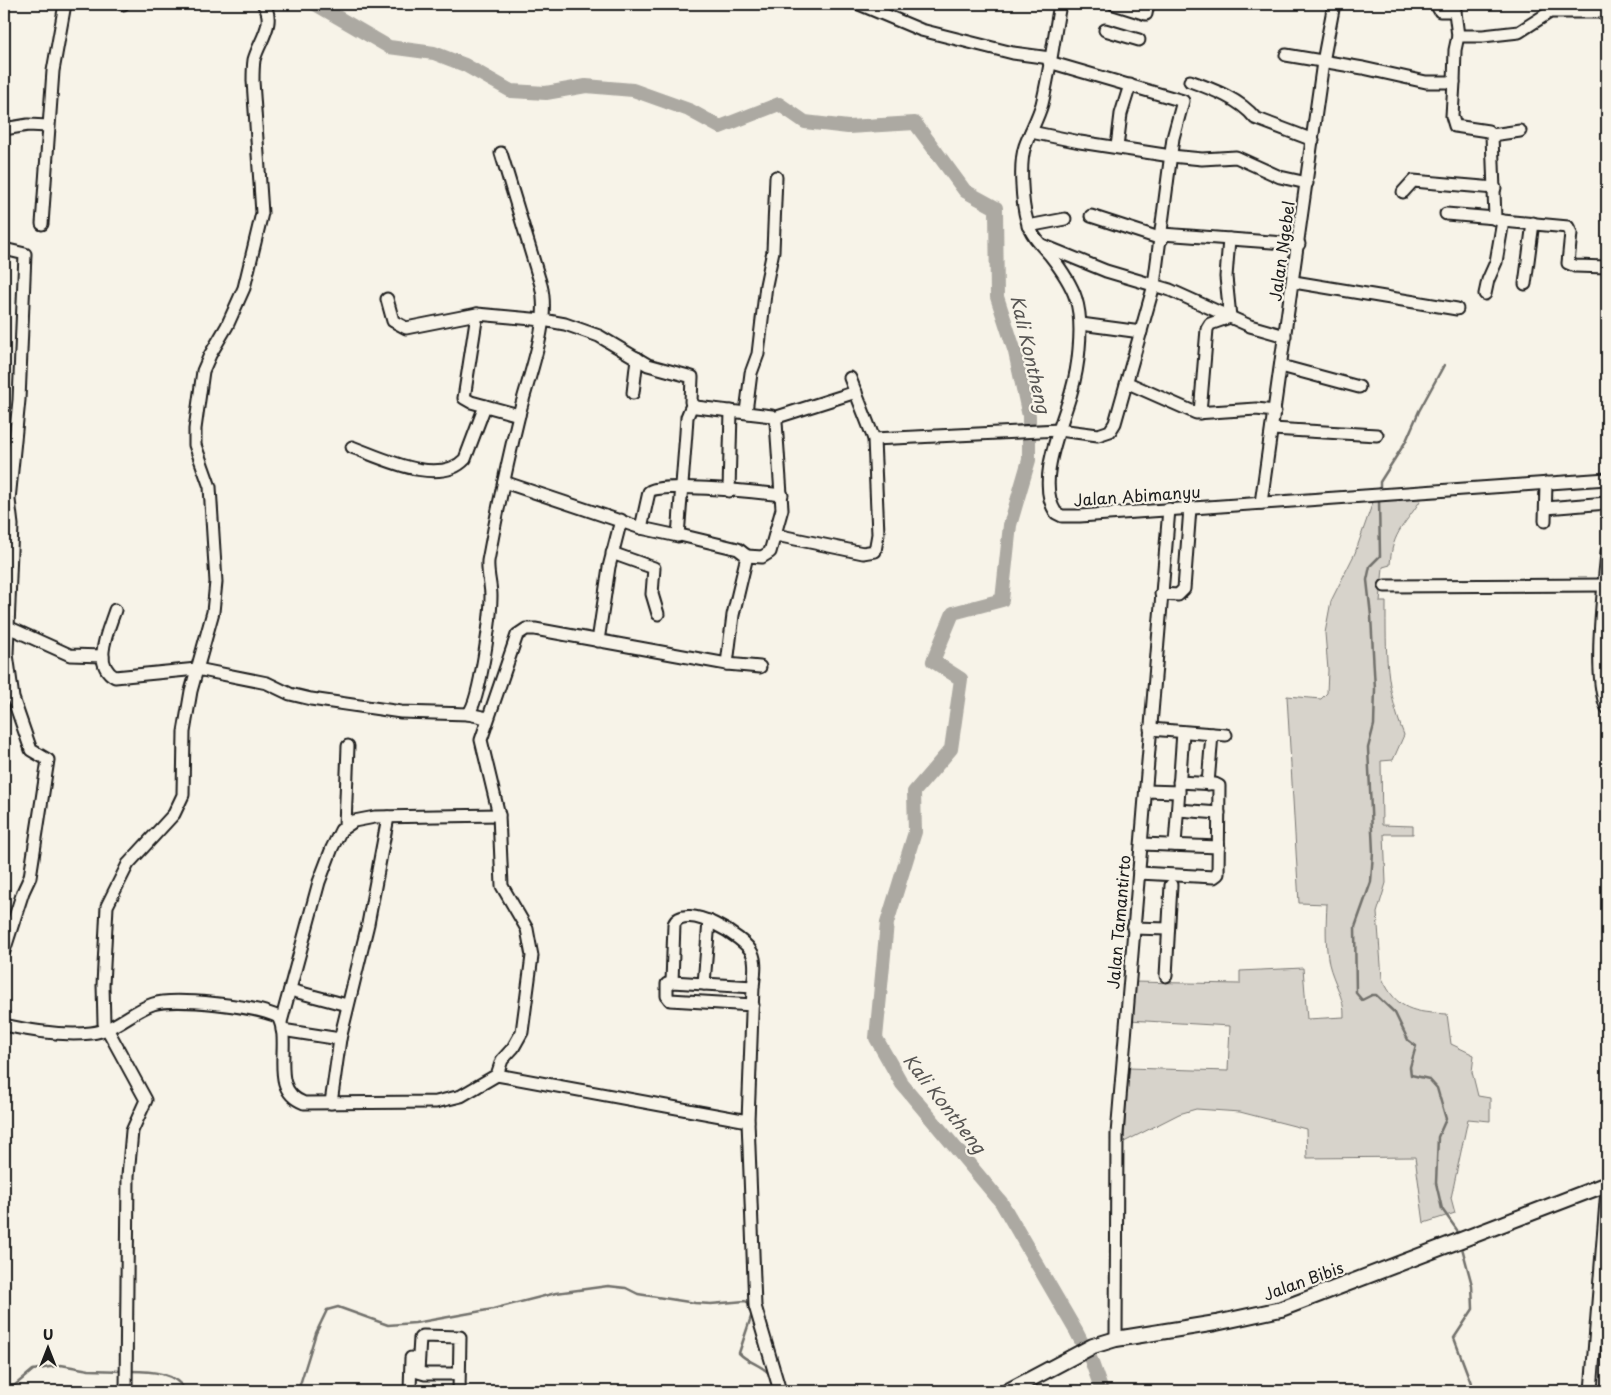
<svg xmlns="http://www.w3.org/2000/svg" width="1611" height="1395" font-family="'Playpen Sans',sans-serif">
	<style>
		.green { fill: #d7d3cb; stroke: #7a7874 }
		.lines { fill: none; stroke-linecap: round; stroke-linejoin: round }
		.stream { stroke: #72716c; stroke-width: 2.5 }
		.river { stroke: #aca9a2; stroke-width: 14 }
		.minor-casing { stroke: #1c1c1c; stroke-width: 15 }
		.major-casing { stroke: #1c1c1c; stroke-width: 18 }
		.minor { stroke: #f7f3e8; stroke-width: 11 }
		.major { stroke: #f7f3e8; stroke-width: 14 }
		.labels { text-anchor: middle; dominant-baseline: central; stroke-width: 4.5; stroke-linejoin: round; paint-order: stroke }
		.street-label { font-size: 16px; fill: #1c1c1c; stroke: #f7f3e8 }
		.water-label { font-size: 18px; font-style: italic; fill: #565452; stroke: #f7f3e8 }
	</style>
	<rect width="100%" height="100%" fill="#f7f3e8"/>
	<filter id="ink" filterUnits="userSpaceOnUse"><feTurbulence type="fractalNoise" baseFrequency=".02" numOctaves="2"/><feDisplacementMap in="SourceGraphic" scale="10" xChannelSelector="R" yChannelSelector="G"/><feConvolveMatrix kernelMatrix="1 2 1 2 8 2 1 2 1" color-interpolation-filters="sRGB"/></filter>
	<g filter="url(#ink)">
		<path class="green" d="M1423,496C1407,524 1392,530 1390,565L1383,567L1380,602H1386C1386,653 1385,686 1404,735L1393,760L1381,761L1382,825L1413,826V834H1384L1386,883L1377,913L1382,978C1397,1011 1414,1012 1447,1014L1451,1044L1474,1055L1472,1072L1478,1096L1490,1098V1121L1468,1119L1451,1198L1455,1213L1424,1223L1415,1157L1307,1158L1306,1129L1240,1112L1196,1109L1179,1114L1124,1142L1128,1068L1228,1071L1230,1026L1129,1020L1132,982L1240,984V971L1303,968L1307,1019L1344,1017C1345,999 1333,981 1329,964C1325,944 1326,924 1327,904L1299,903L1287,696L1321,699L1327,693L1328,670L1325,633L1331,601L1355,553L1374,499Z"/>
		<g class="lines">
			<g class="stream">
				<polyline points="1380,491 1380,482 1406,441 1419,411 1444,365"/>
				<polyline points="1379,499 1380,556 1370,566 1367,580 1371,616 1375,689 1374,725 1368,748 1373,852 1371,882 1355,927 1356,993 1362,1000 1372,995 1376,995 1395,1013 1408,1040 1416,1046 1410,1067 1411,1075 1429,1079 1437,1088 1446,1119 1438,1137 1436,1183 1442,1209 1457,1230 1459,1237"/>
				<polyline points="1461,1244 1472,1285 1473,1309 1454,1338 1474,1391"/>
				<path d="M752,1314L739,1353C750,1364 759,1363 771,1375"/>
				<path d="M131,1371C150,1371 175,1372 186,1391"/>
				<polyline points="8,1391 33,1370 61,1365 89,1370 123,1371"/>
				<polyline points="298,1391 316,1333 327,1310 338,1307 388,1325 415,1323 493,1309 556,1293 608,1286 626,1288 638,1294 695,1303 711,1304 745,1301 751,1304"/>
			</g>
			<polyline class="river" points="315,4 389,47 434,53 465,65 511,91 546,93 586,86 633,90 689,110 720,127 779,104 805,122 848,127 915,123 965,191 996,208 997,297 1015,352 1029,416 1029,460 1010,525 1002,600 953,613 933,661 961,679 951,749 914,792 915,832 887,923 876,1038 902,1084 1001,1202 1076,1331 1091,1360 1102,1391"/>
			<defs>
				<g id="minor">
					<polyline points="122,4 123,4"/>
					<polyline points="859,4 921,30 1013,53 1050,58"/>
					<path d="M1060,4C1054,37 1050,71 1042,104C1038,118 1030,132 1025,146C1019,163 1022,204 1027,221C1030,234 1041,245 1050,255C1076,288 1083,306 1079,349C1078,363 1075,379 1071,393C1062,425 1035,482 1056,513L1062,516H1080L1607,479"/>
					<polyline points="1114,4 1146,14 1148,4"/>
					<polyline points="1436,4 1440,11 1455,11"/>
					<polyline points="1454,4 1458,36"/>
					<polyline points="1105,30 1139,40"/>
					<polyline points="1286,55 1363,68 1426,82 1454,82 1452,116 1455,126 1488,131 1492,135 1495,219 1503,221 1568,227 1571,233 1568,263 1575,266 1607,267"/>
					<path d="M1190,81C1212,89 1240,99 1255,118L1313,140"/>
					<polyline points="1454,82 1455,50 1458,36 1483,36 1519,32 1550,12 1607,12"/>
					<polyline points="4,129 28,125 48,126"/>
					<polyline points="1031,132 1080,142 1171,156 1202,159 1236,157 1280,177 1307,183"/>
					<polyline points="1492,135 1520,131"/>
					<polyline points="1117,147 1121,114 1130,85"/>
					<polyline points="1403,192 1413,181 1495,188"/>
					<polyline points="1446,214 1495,218"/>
					<polyline points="1091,216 1162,239"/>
					<polyline points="42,224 53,71 65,4"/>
					<polyline points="1028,226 1065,219"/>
					<polyline points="1162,234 1299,244"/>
					<polyline points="1042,245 1106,271 1170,290 1250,326 1285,336"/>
					<polyline points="4,249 25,254 19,400 9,500 12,525 7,654 13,698 31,750 48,760 30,877 23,892 4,951"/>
					<polyline points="1294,282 1457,309"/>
					<polyline points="1525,284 1533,223"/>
					<polyline points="1485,294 1488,280 1496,262 1503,221"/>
					<polyline points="387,299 393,321 406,328 477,314 543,320 565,324 599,336 648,365 692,377 691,402 696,407 772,416 776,422 782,509 770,552 762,557 747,556"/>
					<polyline points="477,314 464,398 471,402 519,415"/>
					<polyline points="1081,324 1141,332"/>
					<polyline points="1281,366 1359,387"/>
					<polyline points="1128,383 1196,413 1256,409 1275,411"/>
					<polyline points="633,393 637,358"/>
					<polyline points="746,412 751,373 758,354 766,285 773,251 776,177"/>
					<polyline points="1200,413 1207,329 1210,324 1230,317 1226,277 1229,239"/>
					<polyline points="774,418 856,392"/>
					<polyline points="1272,429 1377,435"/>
					<polyline points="874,439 1059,430 1098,435 1110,431 1115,423 1154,285 1173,138 1183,101 1049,62"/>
					<path d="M352,447C382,458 439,487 465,459L485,406"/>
					<polyline points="504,482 641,528 678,536 686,433 687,417 692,405"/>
					<polyline points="729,491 731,411"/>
					<polyline points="1261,503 1323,62 1334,4"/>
					<polyline points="1546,508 1607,503"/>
					<polyline points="1545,521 1546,483"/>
					<path d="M641,528L649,492C658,481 763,493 782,495"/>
					<polyline points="680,535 738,549 747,556 733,615 727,664"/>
					<polyline points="776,535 863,553 875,551 878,534 874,439 850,378"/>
					<path d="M1607,552C1604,589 1592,677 1607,708"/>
					<polyline points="612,553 654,568 652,594 658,614"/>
					<polyline points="1385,586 1604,585"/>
					<polyline points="1161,594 1178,595 1184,589 1190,508"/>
					<path d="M115,610C109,629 91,664 115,677L197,669L267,683L290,694L311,699L401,712L468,714L487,718"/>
					<polyline points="8,627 70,655 103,656"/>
					<polyline points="598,641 609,567 621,520"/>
					<path d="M468,714C480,702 491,616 491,596C491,584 487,574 488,561C497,512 507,464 519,415C528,377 551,323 541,285L501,153"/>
					<polyline points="1150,729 1226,735"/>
					<polyline points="1208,784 1212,734"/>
					<polyline points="1146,791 1179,792"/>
					<polyline points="1178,810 1219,813"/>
					<polyline points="345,826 348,746"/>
					<polyline points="1142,844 1219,847"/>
					<polyline points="1175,845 1183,732"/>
					<polyline points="1139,873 1214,877 1218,874 1219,786 1215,784 1179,782"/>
					<polyline points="1133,928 1168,929"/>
					<polyline points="1166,976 1171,885"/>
					<path d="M672,982L674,924C685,901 745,937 752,953C757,962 754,977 753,987"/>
					<polyline points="704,984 709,921"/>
					<polyline points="290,990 347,1005"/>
					<polyline points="753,1005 670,1000 667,996 667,984 672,982 753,987 748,1121 755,1306 780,1391"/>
					<polyline points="281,1022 319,882 332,848 341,830 354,821 375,817 499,815"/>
					<path d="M4,1025C31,1031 64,1036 91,1033C114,1031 132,1011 153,1004C174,997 259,1006 278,1017C293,1043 267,1089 304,1103L436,1102L461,1096L497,1075L748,1121"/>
					<polyline points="282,1030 340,1039"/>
					<polyline points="497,1075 502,1060 513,1048 522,1032 532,956 527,929 502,886 499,815 481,740 517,635 526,629 535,629 727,664 760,667"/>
					<polyline points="331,1103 340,1039 368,924 388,817"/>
					<polyline points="1116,1339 1117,1134 1169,509"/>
					<path d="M126,1391L128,1176L132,1131L146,1100L104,1023L103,985L107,906L128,864L174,814L183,795L184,732L191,691L213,612L216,582L210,487L195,445V429L203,371L210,355L227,326L244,288L262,213L253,81C253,74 253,67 254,60C259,41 277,22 263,4"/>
					<polyline points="410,1391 411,1358"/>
					<polyline points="459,1391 460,1337 423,1336 420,1338 418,1372 425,1374 459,1374"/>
					<polyline points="1591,1391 1607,1189"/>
				</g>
				<polyline id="major" points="1008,1391 1093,1346 1116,1339 1216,1323 1281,1309 1607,1184"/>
			</defs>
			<use href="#minor" class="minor-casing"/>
			<use href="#major" class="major-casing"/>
			<use href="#minor" class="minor"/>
			<use href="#major" class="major"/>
		</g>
	</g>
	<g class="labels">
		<g class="street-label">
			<text transform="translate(1281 251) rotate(-82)">Jalan Ngebel</text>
			<text transform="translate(1137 495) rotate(-4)">Jalan Abimanyu</text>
			<text transform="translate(1118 922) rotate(-85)">Jalan Tamantirto</text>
			<text transform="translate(1303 1280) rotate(-20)">Jalan Bibis</text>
		</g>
		<g class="water-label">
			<text transform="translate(1031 354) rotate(77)">Kali Kontheng</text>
			<text transform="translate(945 1103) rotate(52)">Kali Kontheng</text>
		</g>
	</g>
	<rect width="1611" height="1395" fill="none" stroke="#f7f3e8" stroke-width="20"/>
	<rect x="10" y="10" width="1591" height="1375" fill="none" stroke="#1c1c1c" stroke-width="2" filter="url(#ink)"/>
	<g transform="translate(48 1348)" stroke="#f7f3e8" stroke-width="4" paint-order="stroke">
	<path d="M0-4L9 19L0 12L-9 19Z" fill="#1c1c1c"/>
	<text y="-8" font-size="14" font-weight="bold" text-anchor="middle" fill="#1c1c1c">U</text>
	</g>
</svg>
